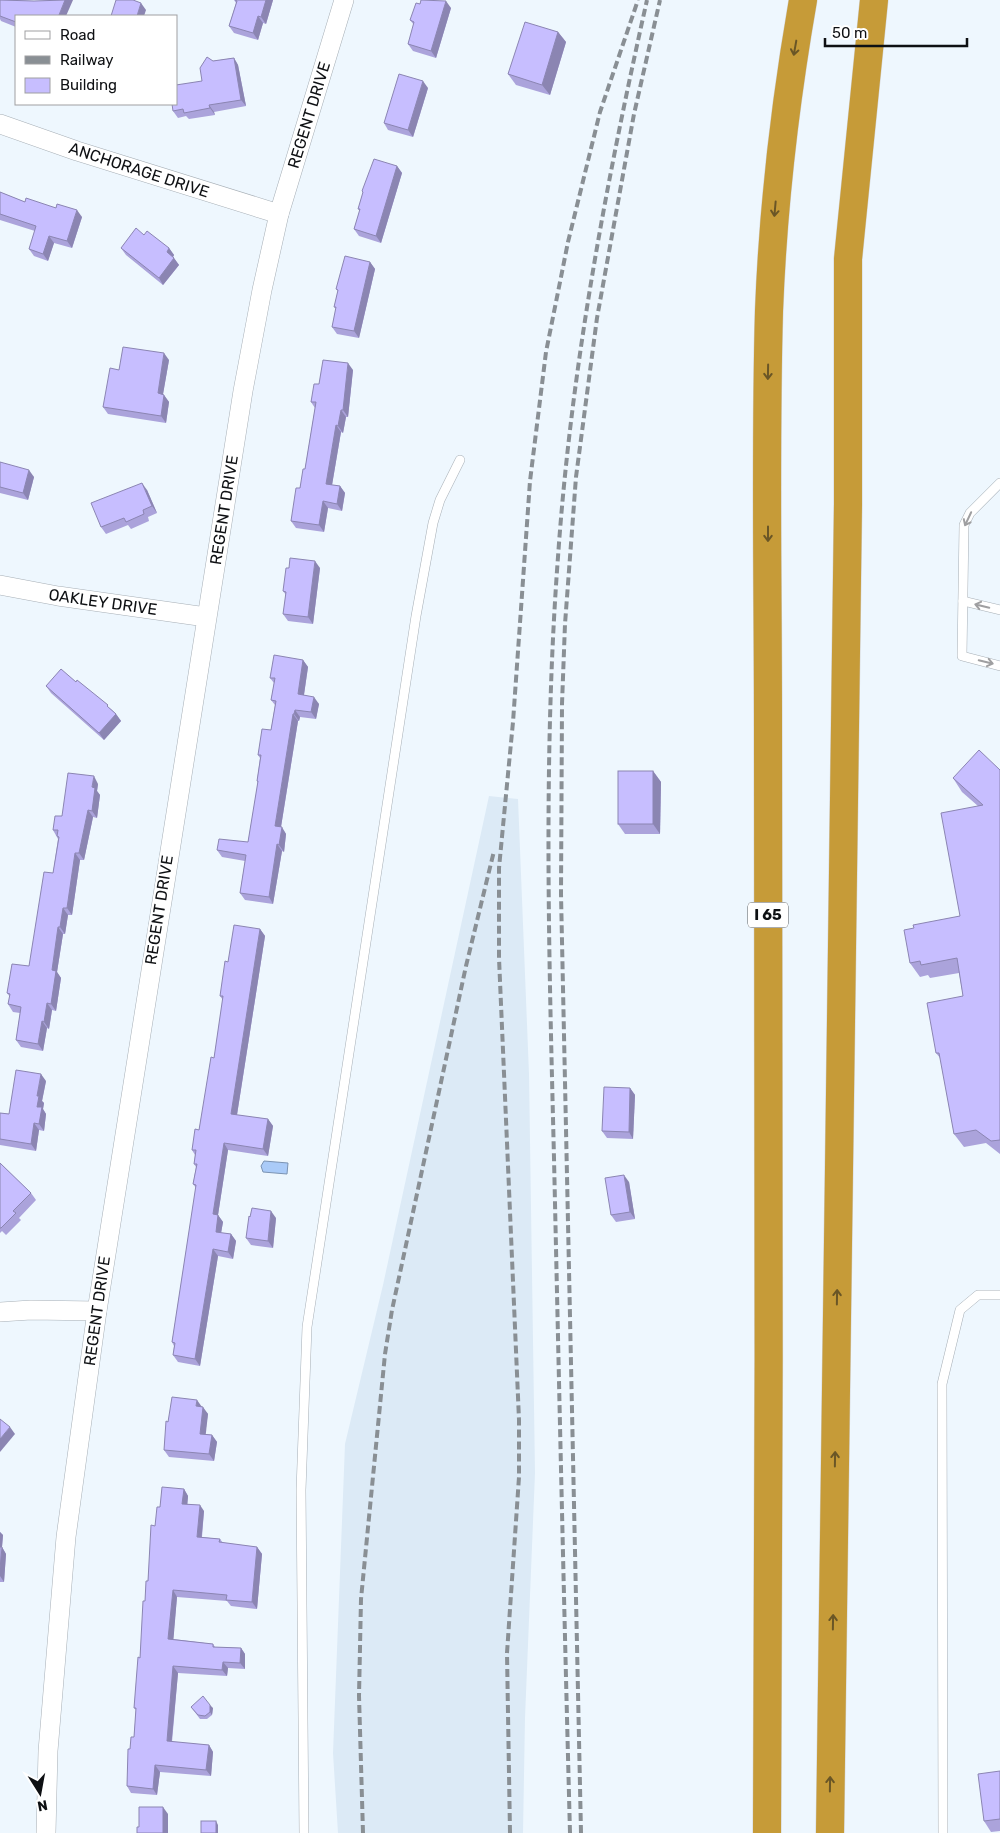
<svg xmlns="http://www.w3.org/2000/svg" width="1000" height="1833" font-family="Rubik,sans-serif">
	<style>
		.built { fill: #dceaf6 }
		.water { fill: #aacbf8; stroke: #7b93b3 }
		.lines { fill: none; stroke-linecap: round; stroke-linejoin: round }
		.lane-casing { stroke: #a7afb6; stroke-width: 10 }
		.street-casing { stroke: #a7afb6; stroke-width: 20 }
		.highway-casing { stroke: #d4d4d5; stroke-width: 29 }
		.lane { stroke: #fff; stroke-width: 9 }
		.street { stroke: #fff; stroke-width: 19 }
		.highway { stroke: #c69b38; stroke-width: 28 }
		.rail { stroke: #898f94; stroke-width: 4; stroke-dasharray: 8 4; stroke-linecap: butt }
		.wall { fill: #aba3db }
		.shaded-wall { fill: #8b85b2 }
		.building { fill: #c7beff; stroke: #8b85b2 }
		.oneway { stroke: #6a5626 }
		.oneway2 { stroke: #9f9fa1 }
		.labels { text-anchor: middle; dominant-baseline: central; stroke-width: 4; stroke-linejoin: round; paint-order: stroke }
		.shield { fill: #fff; stroke: #56585a; stroke-width: 1 }
		.shield-label { font-size: 15px; font-weight: bold; fill: #0e1013 }
		.street-label { font-size: 16px; fill: #0e1013; stroke: #fff }
	</style>
	<rect width="100%" height="100%" fill="#eef7fe"/>
	<polygon class="built" points="489,796 518,799 529,1074 535,1473 525,1718 523,1833 338,1833 333,1753 345,1444 383,1285"/>
	<polygon class="water" points="264,1161 288,1163 287,1174 263,1172 261,1166"/>
	<g class="lines">
		<defs>
			<g id="lane">
				<polyline points="1000,483 970,513 964,525 962,656 1000,666"/>
				<polyline points="963,601 1000,610"/>
				<polyline points="304,1833 301,1490 307,1327 416,616 433,523 440,500 460,460"/>
				<polyline points="943,1833 942,1384 960,1310 978,1295 1000,1295"/>
			</g>
			<g id="street">
				<polyline points="0,124 77,151 279,214"/>
				<polyline points="0,585 58,596 206,617"/>
				<polyline points="0,1312 31,1310 97,1311"/>
				<polyline points="46,1833 48,1751 66,1537 97,1311 243,391 262,290 279,214 344,0"/>
			</g>
			<g id="highway">
				<path d="M767,1833C770,1464 768,1095 768,726C768,588 765,450 769,311C773,207 785,103 803,0"/>
				<polyline points="830,1833 848,504 848,259 874,0"/>
			</g>
		</defs>
		<use href="#lane" class="lane-casing"/>
		<use href="#street" class="street-casing"/>
		<use href="#highway" class="highway-casing"/>
		<use href="#lane" class="lane"/>
		<use href="#street" class="street"/>
		<use href="#highway" class="highway"/>
		<g class="rail">
			<polyline points="363,1833 359,1696 361,1599 385,1354 392,1310 466,966 494,851"/>
			<polyline points="510,1833 507,1653 519,1477 519,1420 499,958 499,868 513,722 530,481 546,352 568,242 600,112 638,0"/>
			<path d="M570,1833C564,1608 559,1383 554,1158C549,957 543,757 558,557C571,369 606,183 647,0"/>
			<polyline points="581,1833 561,894 562,704 565,624 576,477 597,318 634,114 660,0"/>
		</g>
	</g>
	<g class="wall">
		<polygon points="0,0 34,1 73,0 16,16 16,27 1,21 0,19"/>
		<polygon points="234,0 273,0 266,24 263,23 258,40 234,33 229,26 236,3"/>
		<polygon points="420,4 451,8 436,58 413,51 408,44 414,25 410,20"/>
		<polygon points="558,32 566,42 550,95 516,85 508,74"/>
		<polygon points="234,58 238,65 246,106 214,112 215,115 189,119 186,116 178,118 173,111 202,81 213,61"/>
		<polygon points="428,88 413,137 388,130 384,123"/>
		<polygon points="397,166 402,173 381,243 359,236 354,229 360,211 358,209 363,193 362,191"/>
		<polygon points="0,192 25,202 82,217 72,248 54,243 48,261 34,256 29,249 35,231 0,220"/>
		<polygon points="144,235 169,248 174,255 173,257 179,265 163,285 126,255 121,248"/>
		<polygon points="370,262 375,269 359,338 337,334 332,327 336,309 334,307 338,291 336,289"/>
		<polygon points="169,360 163,394 169,402 166,423 108,414 103,407 119,370"/>
		<polygon points="353,370 348,417 346,417 343,433 341,432 332,485 340,486 345,493 342,511 328,508 324,532 296,528 291,521 305,469 315,408 311,402 319,384"/>
		<polygon points="0,462 34,477 28,500 0,493"/>
		<polygon points="147,490 157,513 148,517 149,521 131,529 128,525 106,534 101,527"/>
		<polygon points="320,568 313,624 288,621 283,614 286,595 283,591"/>
		<polygon points="303,660 308,667 304,695 319,704 316,719 300,717 299,721 298,721 281,827 286,834 284,852 282,851 273,904 245,900 240,893 245,861 222,857 217,850 248,842 258,783 257,781 260,758 258,755 271,730 275,705 271,700 274,683 270,678"/>
		<polygon points="76,682 112,710 116,714 121,721 104,740 51,693 46,686"/>
		<polygon points="1000,770 1000,1154 986,1143 964,1147 954,1134 941,1059 936,1053 963,996 959,973 930,978 928,975 920,977 910,963 914,928 960,916 978,806 962,792 953,778"/>
		<polygon points="653,771 661,782 660,834 625,834 618,824"/>
		<polygon points="98,784 97,791 100,795 97,818 93,817 84,860 80,860 72,915 68,915 65,934 63,934 57,972 61,978 56,1011 52,1010 49,1029 47,1028 43,1051 21,1047 16,1040 20,1013 13,1012 8,1004 10,997 7,993 29,966 53,873 58,839 53,830 62,816"/>
		<polygon points="260,929 265,936 237,1115 268,1119 273,1126 268,1156 228,1150 218,1215 223,1222 221,1233 231,1234 236,1241 233,1259 218,1256 200,1366 178,1362 173,1355 174,1346 172,1342 196,1188 193,1184 196,1167 194,1164 195,1155 192,1150 199,1130 214,1058 223,1000 220,996 228,962"/>
		<polygon points="46,1081 42,1101 44,1103 43,1109 46,1114 44,1131 39,1130 36,1151 0,1145 0,1113 9,1114"/>
		<polygon points="630,1088 635,1095 633,1139 607,1138 602,1131"/>
		<polygon points="0,1163 31,1193 36,1200 19,1218 21,1220 6,1235 2,1231 0,1233"/>
		<polygon points="629,1182 635,1219 616,1222 611,1215"/>
		<polygon points="276,1218 273,1248 251,1245 246,1238"/>
		<polygon points="202,1407 208,1414 205,1434 212,1435 217,1442 214,1461 169,1457 164,1450 168,1422"/>
		<polygon points="184,1489 188,1496 187,1504 204,1511 202,1537 220,1539 223,1543 257,1547 262,1554 257,1609 231,1606 227,1601 177,1597 173,1639 213,1644 215,1647 241,1648 245,1654 245,1669 228,1668 227,1676 178,1673 172,1742 209,1745 213,1752 211,1776 160,1772 157,1795 131,1793 127,1786 130,1749 134,1737 136,1710 134,1708 140,1658 145,1601 155,1526 160,1507"/>
		<polygon points="0,1532 3,1535 2,1547 6,1554 4,1582 0,1582"/>
		<polygon points="191,1707 213,1708 212,1715 207,1719 200,1719"/>
		<polygon points="1000,1771 1000,1831 991,1832 984,1821"/>
	</g>
	<g class="shaded-wall">
		<polygon points="65,0 73,0 66,16 60,16 59,15"/>
		<polygon points="266,0 273,0 266,24 261,17"/>
		<polygon points="446,1 451,8 436,58 431,51"/>
		<polygon points="141,3 146,10 144,16 137,16"/>
		<polygon points="258,16 263,23 258,40 253,33"/>
		<polygon points="558,32 566,42 550,95 542,85"/>
		<polygon points="234,58 238,65 246,106 241,100"/>
		<polygon points="423,81 428,88 413,137 408,130"/>
		<polygon points="209,105 214,112 215,115 210,108"/>
		<polygon points="397,166 402,173 381,243 376,236"/>
		<polygon points="77,210 82,217 72,248 67,241"/>
		<polygon points="49,236 54,243 48,261 43,254"/>
		<polygon points="169,248 174,255 172,259 167,252"/>
		<polygon points="174,258 179,265 163,285 159,278"/>
		<polygon points="370,262 375,269 359,338 354,331"/>
		<polygon points="164,353 169,360 162,400 158,393"/>
		<polygon points="348,363 353,370 348,417 343,410"/>
		<polygon points="164,395 169,402 166,423 161,416"/>
		<polygon points="341,410 346,417 343,433 338,426"/>
		<polygon points="336,425 341,432 331,491 326,484"/>
		<polygon points="29,470 34,477 28,500 23,493"/>
		<polygon points="142,483 147,490 157,513 152,506"/>
		<polygon points="340,486 345,493 342,511 337,504"/>
		<polygon points="323,501 328,508 324,532 319,525"/>
		<polygon points="315,561 320,568 313,624 308,617"/>
		<polygon points="303,660 308,667 303,701 298,694"/>
		<polygon points="314,697 319,704 316,719 311,712"/>
		<polygon points="295,710 300,717 299,721 294,714"/>
		<polygon points="116,714 121,721 104,740 99,733"/>
		<polygon points="293,714 298,721 280,833 275,826"/>
		<polygon points="653,771 661,782 660,834 653,824"/>
		<polygon points="94,776 98,784 97,791 100,795 97,818 92,811 92,787"/>
		<polygon points="88,810 93,817 84,860 79,853"/>
		<polygon points="282,827 286,834 284,852 279,845"/>
		<polygon points="277,844 282,851 273,904 269,897"/>
		<polygon points="75,853 80,860 72,915 67,908"/>
		<polygon points="63,908 68,915 65,934 60,927"/>
		<polygon points="58,927 63,934 57,972 61,978 56,1011 51,1004 52,970"/>
		<polygon points="260,929 265,936 236,1121 231,1114"/>
		<polygon points="47,1003 52,1010 49,1029 44,1022"/>
		<polygon points="42,1021 47,1028 43,1051 38,1044"/>
		<polygon points="41,1074 46,1081 42,1101 44,1103 43,1109 46,1114 44,1131 39,1124 37,1107 37,1096"/>
		<polygon points="630,1088 635,1095 633,1139 629,1132"/>
		<polygon points="268,1119 273,1126 268,1156 263,1149"/>
		<polygon points="34,1123 39,1130 36,1151 31,1144"/>
		<polygon points="224,1143 228,1150 218,1215 223,1222 220,1239 216,1232 213,1214"/>
		<polygon points="624,1175 629,1182 635,1219 630,1212"/>
		<polygon points="271,1211 276,1218 273,1248 268,1241"/>
		<polygon points="231,1234 236,1241 233,1259 228,1252"/>
		<polygon points="213,1249 218,1256 200,1366 195,1359"/>
		<polygon points="197,1400 202,1407 201,1413 196,1406"/>
		<polygon points="203,1407 208,1414 205,1441 200,1434"/>
		<polygon points="10,1427 15,1434 0,1452 0,1439"/>
		<polygon points="212,1435 217,1442 214,1461 209,1454"/>
		<polygon points="184,1489 188,1496 187,1510 182,1504"/>
		<polygon points="200,1505 204,1511 201,1543 197,1537"/>
		<polygon points="0,1532 3,1535 2,1547 6,1554 4,1582 0,1576"/>
		<polygon points="257,1547 262,1554 257,1609 252,1602"/>
		<polygon points="173,1590 177,1597 173,1645 168,1639"/>
		<polygon points="241,1648 245,1654 245,1669 240,1663"/>
		<polygon points="223,1662 228,1668 227,1676 222,1670"/>
		<polygon points="173,1666 178,1673 171,1748 167,1741"/>
		<polygon points="210,1705 213,1708 212,1715 210,1712"/>
		<polygon points="209,1745 213,1752 211,1776 206,1770"/>
		<polygon points="155,1765 160,1772 157,1795 153,1789"/>
		<polygon points="163,1807 168,1814 168,1833 163,1833"/>
		<polygon points="216,1821 218,1825 218,1833 216,1833"/>
	</g>
	<g class="building">
		<polygon points="0,0 34,1 65,0 59,15 61,16 16,16 16,22 0,16"/>
		<polygon points="116,0 133,0 141,3 137,16 111,16"/>
		<polygon points="235,0 266,0 261,17 258,16 253,33 229,26 237,1"/>
		<polygon points="421,0 446,1 431,51 408,44 414,22 410,20 416,3 420,4"/>
		<polygon points="525,22 558,32 542,85 508,74"/>
		<polygon points="207,57 213,61 234,58 241,100 209,105 210,108 184,113 183,109 173,111 172,104 176,104 176,85 202,81 200,68"/>
		<polygon points="399,74 423,81 408,130 384,123"/>
		<polygon points="374,159 397,166 376,236 354,229 360,209 358,209 363,192 362,191"/>
		<polygon points="0,192 25,202 26,198 56,208 57,204 77,210 67,241 49,236 43,254 29,249 36,226 0,214"/>
		<polygon points="136,228 144,235 147,231 169,248 167,252 174,258 159,278 121,248"/>
		<polygon points="345,256 370,262 354,331 332,327 336,307 334,307 338,290 336,289"/>
		<polygon points="123,347 164,353 158,393 164,395 161,416 103,407 110,368 119,370"/>
		<polygon points="323,360 348,363 343,410 341,410 338,426 336,425 326,484 340,486 337,504 323,501 319,525 291,521 296,488 300,488 303,469 305,469 316,402 311,402 314,384 319,384"/>
		<polygon points="0,462 29,470 23,493 0,487"/>
		<polygon points="142,483 152,506 143,510 144,514 126,522 124,518 101,527 91,503"/>
		<polygon points="290,558 315,561 308,617 283,614 286,592 283,591 286,568 289,568"/>
		<polygon points="274,655 303,660 298,694 314,697 311,712 295,710 294,714 293,714 275,826 282,827 279,845 277,844 269,897 240,893 246,855 217,850 219,839 248,842 258,781 257,781 261,755 258,755 262,729 271,730 276,701 271,700 275,678 270,678"/>
		<polygon points="61,669 76,682 77,680 108,705 107,706 116,714 99,733 46,686"/>
		<polygon points="979,750 1000,770 1000,1140 991,1141 976,1130 954,1134 939,1053 936,1053 927,1003 963,996 957,958 921,965 920,961 910,963 904,930 914,928 913,925 960,916 941,813 983,805 953,778"/>
		<rect x="618" y="771" width="35" height="53"/>
		<polygon points="68,773 94,776 92,787 95,788 92,811 88,810 79,853 75,853 67,908 63,908 60,927 58,927 52,970 56,971 51,1004 47,1003 44,1022 42,1021 38,1044 16,1040 21,1007 8,1004 10,994 7,993 12,964 29,966 44,872 53,873 59,837 57,836 58,830 53,830 55,816 62,816"/>
		<polygon points="234,925 260,929 231,1114 268,1119 263,1149 224,1143 213,1214 218,1215 216,1232 231,1234 228,1252 213,1249 195,1359 173,1355 175,1343 172,1342 196,1185 193,1184 197,1164 194,1164 196,1150 192,1150 195,1129 199,1130 211,1057 214,1058 223,996 220,996 225,961 228,962"/>
		<polygon points="16,1070 41,1074 37,1096 39,1096 37,1107 42,1107 39,1124 34,1123 31,1144 0,1139 0,1113 9,1114"/>
		<polygon points="604,1087 630,1088 629,1132 602,1131"/>
		<polygon points="0,1163 31,1193 13,1211 16,1213 1,1228 0,1228"/>
		<polygon points="624,1175 630,1212 611,1215 605,1178"/>
		<polygon points="252,1208 271,1211 268,1241 246,1238 249,1216 250,1217"/>
		<polygon points="172,1397 197,1400 196,1406 203,1407 200,1434 212,1435 209,1454 164,1450 166,1421 168,1422"/>
		<polygon points="0,1419 10,1427 0,1439"/>
		<polygon points="162,1487 184,1489 182,1504 200,1505 197,1537 220,1539 219,1542 257,1547 252,1602 226,1600 227,1595 173,1590 168,1639 213,1644 213,1647 241,1648 240,1663 223,1662 222,1670 173,1666 167,1741 209,1745 206,1770 155,1765 153,1789 127,1786 128,1749 130,1749 131,1737 134,1737 136,1708 134,1708 138,1657 140,1658 143,1601 145,1601 146,1581 148,1581 151,1525 155,1526 157,1507 160,1507"/>
		<polygon points="0,1547 2,1547 0,1569"/>
		<polygon points="203,1696 210,1705 210,1712 205,1716 198,1715 191,1707"/>
		<polygon points="1000,1771 1000,1819 984,1821 978,1774"/>
		<polygon points="139,1807 163,1807 163,1833 137,1833 137,1827 139,1827"/>
		<rect x="201" y="1821" width="15" height="12"/>
	</g>
	<defs><path id="oneway-shaft" d="M-6 0H5M1.5-3L5.5 0L1.5 3" fill="none" stroke-width="1.6" stroke-linecap="round" stroke-linejoin="round" transform="scale(1.25)"/></defs>
	<g class="oneway">
		<use href="#oneway-shaft" transform="translate(795 48) rotate(100)"/>
		<use href="#oneway-shaft" transform="translate(775 209) rotate(95)"/>
		<use href="#oneway-shaft" transform="translate(768 372) rotate(91)"/>
		<use href="#oneway-shaft" transform="translate(768 534) rotate(90)"/>
		<use href="#oneway-shaft" transform="translate(837 1297) rotate(-89)"/>
		<use href="#oneway-shaft" transform="translate(835 1459) rotate(-89)"/>
		<use href="#oneway-shaft" transform="translate(833 1622) rotate(-89)"/>
		<use href="#oneway-shaft" transform="translate(830 1784) rotate(-89)"/>
	</g>
	<g class="oneway2">
		<use href="#oneway-shaft" transform="translate(968 519) rotate(115)"/>
		<use href="#oneway-shaft" transform="translate(982 606) rotate(-166)"/>
		<use href="#oneway-shaft" transform="translate(986 662) rotate(14)"/>
	</g>
	<g class="labels">
		<rect class="shield" x="748" y="902.5" width="40" height="25" rx="4"/>
		<g class="shield-label">
			<text x="768" y="915">I 65</text>
		</g>
		<g class="street-label">
			<text transform="translate(309 115) rotate(-73)">REGENT DRIVE</text>
			<text transform="translate(139 170) rotate(18)">ANCHORAGE DRIVE</text>
			<text transform="translate(224 510) rotate(-81)">REGENT DRIVE</text>
			<text transform="translate(103 602) rotate(8)">OAKLEY DRIVE</text>
			<text transform="translate(159 910) rotate(-81)">REGENT DRIVE</text>
			<text transform="translate(97 1311) rotate(-82)">REGENT DRIVE</text>
		</g>
	</g>
	<rect x="15" y="15" width="162" height="90" fill="#ffffff" stroke="#9f9fa1"/>
	<rect x="25" y="31" width="25" height="8" fill="#ffffff" stroke="#9f9fa1"/>
	<text x="60" y="40" font-size="15" fill="#0e1013">Road</text>
	<rect x="25" y="56" width="25" height="8" fill="#898f94" stroke="#9f9fa1"/>
	<text x="60" y="65" font-size="15" fill="#0e1013">Railway</text>
	<rect x="25" y="78" width="25" height="15" fill="#c7beff" stroke="#9f9fa1"/>
	<text x="60" y="90" font-size="15" fill="#0e1013">Building</text>
	<g transform="translate(40 1793) rotate(169)" stroke="#ffffff" stroke-width="4" paint-order="stroke">
	<path d="M0-4L9 19L0 12L-9 19Z" fill="#0e1013"/>
	<text y="-8" font-size="14" font-weight="bold" text-anchor="middle" fill="#0e1013">N</text>
	</g>
	<path d="M825 38v8h142v-8" fill="none" stroke="#0e1013" stroke-width="2.5"/>
	<text x="832" y="38" font-size="15" fill="#0e1013" stroke="#ffffff" stroke-width="4" paint-order="stroke">50 m</text>
</svg>
